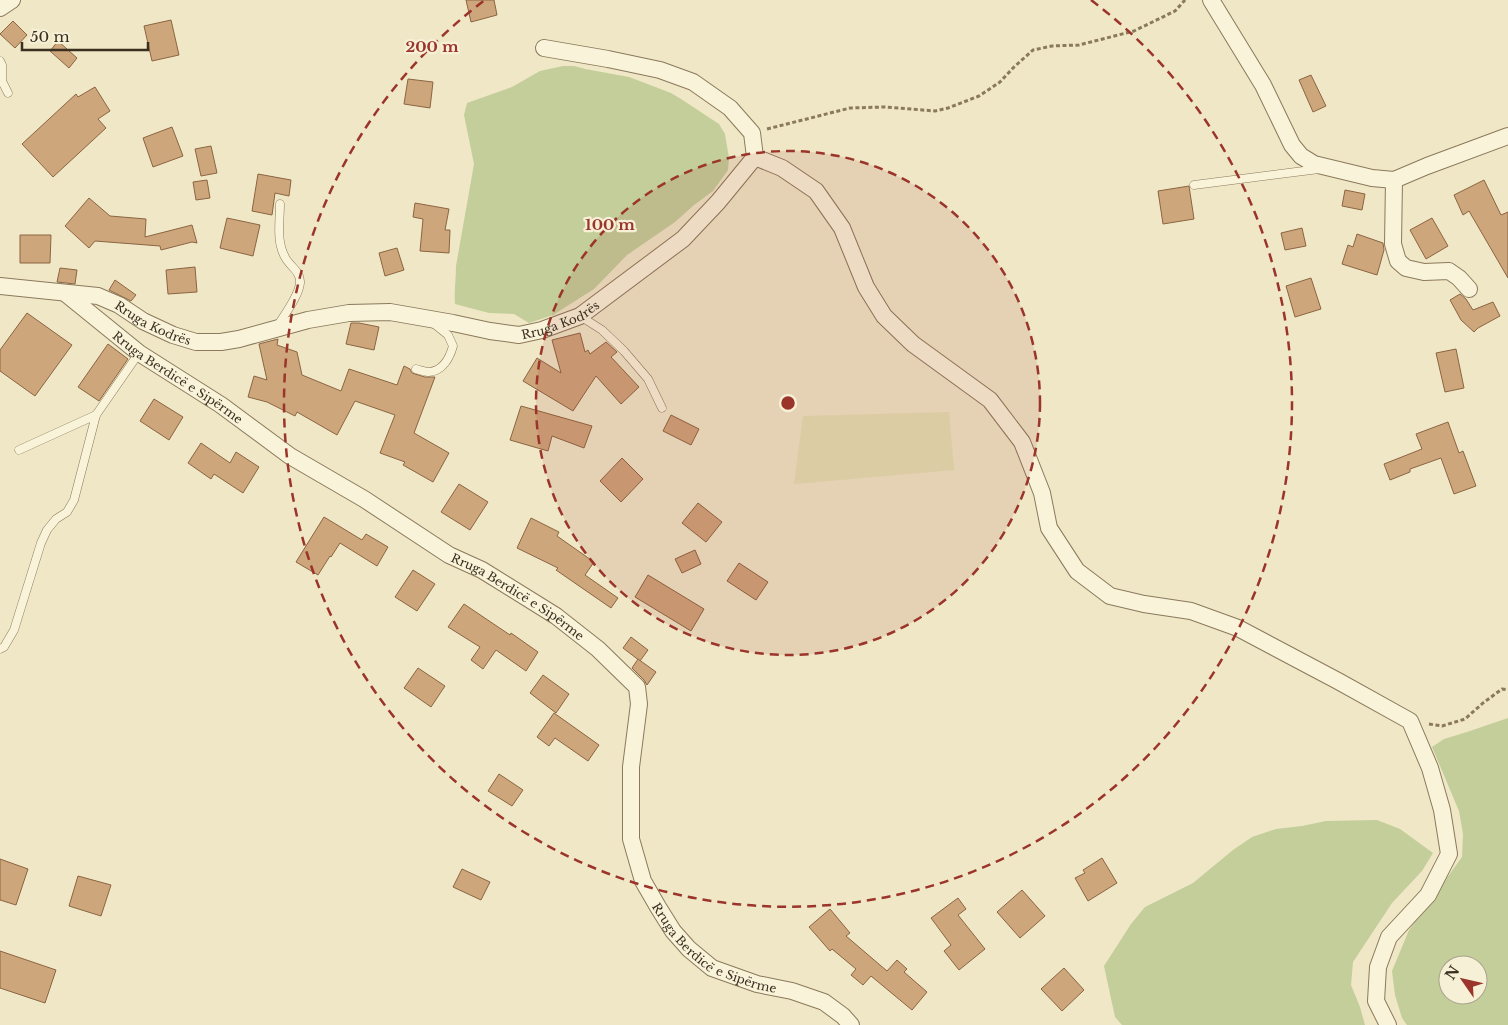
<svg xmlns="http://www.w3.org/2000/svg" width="1508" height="1025" font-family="'Libre Baskerville',serif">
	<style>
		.farmland { fill: #e5e2b4 }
		.green { fill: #c3ce9a; fill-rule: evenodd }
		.building { fill: #cea67c; stroke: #8b6541 }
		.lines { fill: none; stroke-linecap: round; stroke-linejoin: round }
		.service-casing { stroke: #8b795b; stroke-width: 9 }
		.minor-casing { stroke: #8b795b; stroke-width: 18 }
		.path { stroke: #8b795b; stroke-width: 3; stroke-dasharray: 4 2.5; stroke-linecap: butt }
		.service { stroke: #f9f3da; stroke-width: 8 }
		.minor { stroke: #f9f3da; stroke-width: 16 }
		.ring { fill: none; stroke: #9b342a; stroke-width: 2.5; stroke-dasharray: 9 6 }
		.labels { text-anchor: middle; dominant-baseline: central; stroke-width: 4.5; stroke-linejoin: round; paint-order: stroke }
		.street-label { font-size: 12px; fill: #3b2f1f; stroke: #f6f0d6 }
		.centre { fill: #9b342a; stroke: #f6f0d6; stroke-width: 2.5 }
		.ring-label { font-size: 15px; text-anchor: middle; font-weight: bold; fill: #9b342a; stroke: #f6f0d6; stroke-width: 4.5; stroke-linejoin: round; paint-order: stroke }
	</style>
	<rect width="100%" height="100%" fill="#efe7c6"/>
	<polygon class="farmland" points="949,412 954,470 794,484 803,416"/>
	<g class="green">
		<path d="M563,66H574L585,69L629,77L671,93L681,99L719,124L725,134L729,158L728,170L713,191L694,205L675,222L627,255L594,289L553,315L529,323L514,314L489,313L455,304C454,291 456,279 456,266L474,164L464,115L467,103L512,87L540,71Z"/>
		<path d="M1508,718V1025H1407L1402,1018L1395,995L1392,971L1409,930L1462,857L1463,834L1459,811L1432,747L1444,739L1467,732ZM1448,965H1478V995H1448Z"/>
		<polygon points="1377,820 1400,829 1433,853 1422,871 1392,903 1353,962 1351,985 1360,1007 1365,1025 1122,1025 1115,1017 1104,966 1131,924 1145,907 1193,883 1233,850 1252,837 1276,829 1302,826 1326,821"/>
	</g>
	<g class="building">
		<polygon points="466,0 494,0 497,15 471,22"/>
		<polygon points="171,20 179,55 152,61 144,26"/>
		<polygon points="13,21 27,35 15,48 0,34"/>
		<polygon points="58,41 77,58 69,68 50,51"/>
		<polygon points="1311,75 1326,106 1313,112 1299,80"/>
		<polygon points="408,79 433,82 430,108 404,104"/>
		<polygon points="95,87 110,111 98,119 106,128 53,177 22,144 76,94 78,97"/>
		<polygon points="172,127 183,156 153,167 143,138"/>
		<polygon points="211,146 217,173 201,176 195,149"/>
		<polygon points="258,174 291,180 289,196 275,193 272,215 252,211"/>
		<polygon points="207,180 210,198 196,200 193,182"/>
		<polygon points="1484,180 1501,215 1508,212 1508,278 1469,211 1463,215 1454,195"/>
		<polygon points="1189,186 1194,219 1163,224 1158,191"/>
		<polygon points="1345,190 1365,194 1362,210 1342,206"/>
		<polygon points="89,198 110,216 146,219 145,237 192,225 197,243 192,242 161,250 160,246 95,241 89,248 65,226"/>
		<polygon points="415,203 449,209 445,230 450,230 449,253 420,251 423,219 413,217"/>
		<polygon points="227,218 260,225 253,256 220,248"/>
		<polygon points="1432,218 1448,246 1426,259 1410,230"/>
		<polygon points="1302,228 1306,246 1285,250 1281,233"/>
		<polygon points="1357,234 1383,243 1384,250 1377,275 1342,264 1348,245 1353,247"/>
		<polygon points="20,235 51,235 50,263 20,263"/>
		<polygon points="397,248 404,270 385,276 379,253"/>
		<polygon points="195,267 197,292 168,294 166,270"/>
		<polygon points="60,268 77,270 75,284 57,282"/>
		<polygon points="1311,278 1321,309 1295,317 1286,286"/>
		<polygon points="115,280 136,295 131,301 109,290"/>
		<polygon points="1460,294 1466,299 1473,310 1493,302 1500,316 1478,328 1474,332 1461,320 1450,300"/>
		<polygon points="27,313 72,345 35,396 0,371 0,350"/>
		<polygon points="351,323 359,323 379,327 374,350 346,344"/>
		<polygon points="580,333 585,352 588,350 590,354 606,342 617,352 611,357 639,387 621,404 596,376 573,411 523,381 537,358 561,373 552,340"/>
		<polygon points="278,339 277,345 297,352 302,375 341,391 349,369 397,385 404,366 410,369 412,373 415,374 425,377 435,377 414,433 449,453 433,482 403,465 405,462 380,453 395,415 355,401 337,435 297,412 295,416 267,402 248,397 254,376 267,380 259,344"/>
		<polygon points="108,344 128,359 99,401 78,387"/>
		<polygon points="1456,349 1464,388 1445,392 1436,353"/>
		<polygon points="154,399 183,417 169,440 140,421"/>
		<polygon points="521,406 592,426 584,448 552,436 548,451 510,440"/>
		<polygon points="671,415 699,429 691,445 663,431"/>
		<polygon points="1448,422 1459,453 1463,451 1476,486 1454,494 1441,458 1410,469 1410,472 1390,480 1384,464 1422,449 1416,434"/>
		<polygon points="201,443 230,463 236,452 259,467 243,493 214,474 211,479 188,463"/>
		<polygon points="622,458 643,479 621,502 600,481"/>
		<polygon points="459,484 488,502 470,530 441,512"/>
		<polygon points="698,503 722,522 706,542 682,523"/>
		<polygon points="324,517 362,540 366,534 388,547 377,566 340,543 331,557 330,556 318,575 296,562"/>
		<polygon points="531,518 559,532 557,536 594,562 585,575 618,598 611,608 556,570 558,568 517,548"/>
		<polygon points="695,550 701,564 682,573 675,559"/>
		<polygon points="739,563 768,582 756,600 727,581"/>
		<polygon points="413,570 435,584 417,611 395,597"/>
		<polygon points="648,575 704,609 691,631 635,597"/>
		<polygon points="464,604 510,635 511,633 538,652 526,671 496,650 483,669 471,660 480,647 448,627"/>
		<polygon points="631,637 648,650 640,661 623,648"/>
		<polygon points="638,659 656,672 647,685 644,680 632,668"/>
		<polygon points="418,668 445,686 431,707 404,688"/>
		<polygon points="543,675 569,694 556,713 530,693"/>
		<polygon points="554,713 599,745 588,761 555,738 549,746 537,737"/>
		<polygon points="499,774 523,790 512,806 488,791"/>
		<polygon points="1102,858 1117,883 1088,901 1075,878 1085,873 1083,870"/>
		<polygon points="0,859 28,869 16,905 0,900"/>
		<polygon points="462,869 490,882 481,900 453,887"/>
		<polygon points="78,876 111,885 101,916 69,906"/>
		<polygon points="1022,890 1045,916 1020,938 997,912"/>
		<polygon points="958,898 966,909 958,915 985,949 959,970 944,951 951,945 931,918"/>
		<polygon points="830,909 850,933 846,936 887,971 897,960 907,969 904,972 927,992 912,1010 871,976 863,985 851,975 856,969 832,949 830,951 809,927"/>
		<polygon points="0,951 56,970 45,1003 0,988"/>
		<polygon points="1064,968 1084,990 1062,1011 1041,989"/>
	</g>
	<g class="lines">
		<defs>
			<g id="service">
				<polyline points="0,61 2,65 2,81 8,93"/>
				<polyline points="1194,185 1319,169"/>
				<polyline points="580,316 602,330 624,351 648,379 662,408"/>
				<path d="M277,327C284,315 299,296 300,283C301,271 289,266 285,257C276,241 280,221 280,204"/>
				<path d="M416,369C420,370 425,372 429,372C443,371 450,357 453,346L448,335L433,323"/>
				<polyline points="19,450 96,415"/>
				<polyline points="0,649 4,647 14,630 41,543 47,530 56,519 67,512 74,500 96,415 139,353"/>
			</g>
			<g id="minor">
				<polyline points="1211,0 1263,85 1292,145 1301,156 1314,164 1372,178 1394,180 1427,166 1508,136"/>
				<polyline points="0,8 12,0"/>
				<polyline points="755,157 782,168 816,191 842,228 866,287 884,316 913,344 990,400 1022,442 1042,493 1049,528 1077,571 1110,596 1144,604 1191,611 1238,628 1338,681 1410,721 1430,768 1442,810 1449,854 1428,895 1389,937 1378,967 1376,1001 1388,1025"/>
				<polyline points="1394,180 1393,244 1398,261 1406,268 1424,272 1449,271 1459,278 1469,289"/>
				<path id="s1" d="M0,286L98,296L119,305L143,321L173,335L196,342H221L239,339L308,320L349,313L390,312L453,323L490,331L519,335L542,330L580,316L683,239L718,202L755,157L752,133L730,108L693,82L660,70L608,59L544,48"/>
				<path id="s2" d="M65,293L139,353L221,405L290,456L364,499L449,555L482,570L556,616L598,649L637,687L639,704L631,767V839L643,881L658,907L673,931L689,949L712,968L757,984L792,991L824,1002L843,1016L851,1025"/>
			</g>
		</defs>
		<use href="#service" class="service-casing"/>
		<use href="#minor" class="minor-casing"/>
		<g class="path">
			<polyline points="767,129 850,108 885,107 935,111 948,108 979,96 1000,82 1014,67 1033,50 1052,46 1079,45 1134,31 1175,11 1185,0"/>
			<polyline points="1429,724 1442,726 1465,719 1483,703 1502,689 1508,690"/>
		</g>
		<use href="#service" class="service"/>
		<use href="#minor" class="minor"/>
	</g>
	<circle cx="788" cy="403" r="252" fill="#9b342a" fill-opacity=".12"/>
	<g class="ring">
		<circle cx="788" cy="403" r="252"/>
		<path d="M1091 0A504 504 0 1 1 485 0"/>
	</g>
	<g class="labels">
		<g class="street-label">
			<text stroke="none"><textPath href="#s1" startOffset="580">Rruga Kodrës</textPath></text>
			<text stroke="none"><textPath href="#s1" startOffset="160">Rruga Kodrës</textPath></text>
			<text stroke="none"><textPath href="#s2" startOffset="141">Rruga Berdicë e Sipërme</textPath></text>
			<text stroke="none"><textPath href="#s2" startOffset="546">Rruga Berdicë e Sipërme</textPath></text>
			<text stroke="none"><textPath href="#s2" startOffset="996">Rruga Berdicë e Sipërme</textPath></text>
		</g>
	</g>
	<circle cx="788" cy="403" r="8" class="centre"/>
	<g class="ring-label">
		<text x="432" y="52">200 m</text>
		<text x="610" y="230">100 m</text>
	</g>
	<g transform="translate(1463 980) rotate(304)"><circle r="24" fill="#f6f0d6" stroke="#aba38d"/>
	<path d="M0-4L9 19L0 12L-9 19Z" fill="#9b342a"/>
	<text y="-8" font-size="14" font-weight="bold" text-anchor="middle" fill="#3b2f1f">N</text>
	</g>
	<path d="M22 42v8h126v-8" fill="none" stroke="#3b2f1f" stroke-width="2.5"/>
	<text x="30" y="42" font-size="15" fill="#3b2f1f" stroke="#f6f0d6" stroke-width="4" paint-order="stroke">50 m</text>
</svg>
